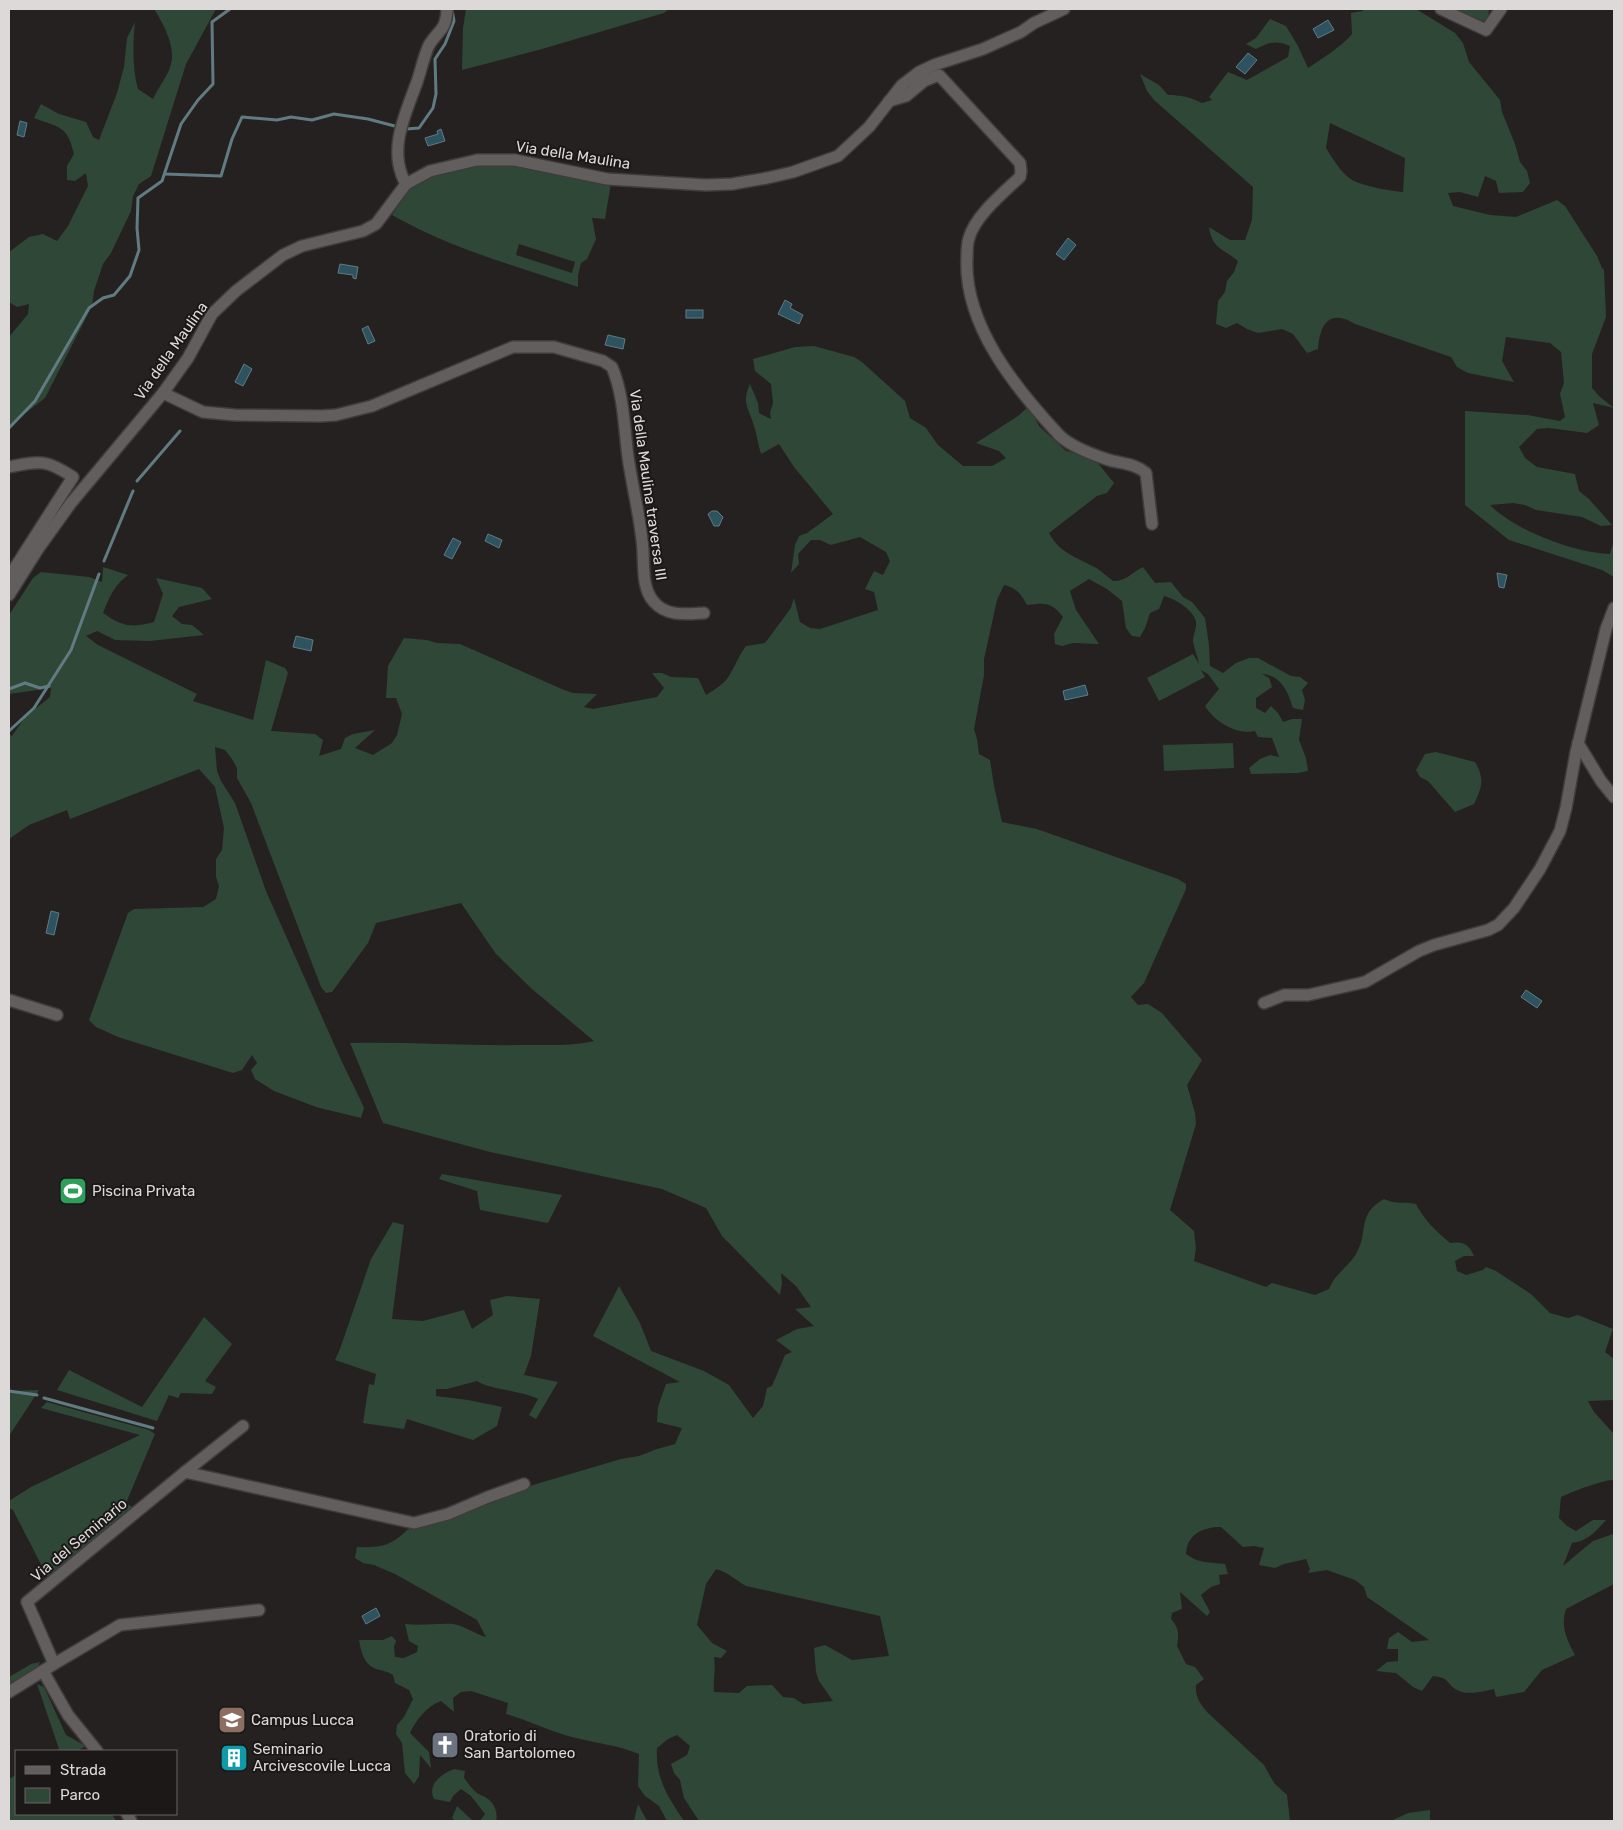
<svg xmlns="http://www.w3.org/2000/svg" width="1623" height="1830" font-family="Rubik,sans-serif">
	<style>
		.green { fill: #2f4736; fill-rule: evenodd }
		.water { fill: #2c535f; stroke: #617b83 }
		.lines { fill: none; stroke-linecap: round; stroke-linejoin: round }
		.stream { stroke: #617b83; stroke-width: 3 }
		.minor-casing { stroke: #3f3c3b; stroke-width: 14 }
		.minor { stroke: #625e5d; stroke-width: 11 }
		.labels { text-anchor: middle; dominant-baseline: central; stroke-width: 4; stroke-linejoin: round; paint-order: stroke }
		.street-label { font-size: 15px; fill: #dcd9d8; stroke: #1b1817 }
		.poi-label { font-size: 15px; fill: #dcd9d8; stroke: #1b1817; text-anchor: start }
	</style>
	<rect width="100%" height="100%" fill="#252120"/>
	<g class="green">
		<path d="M154,9H216L186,64L151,176L139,184L133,196L131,211L111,253L103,264L94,291L92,306L45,398L9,426V337L28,314L29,304L17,307L9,302V252L29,237L43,234L57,241L68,226L88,186L86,173L75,181L67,180V166L74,154C67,125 60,128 34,118L41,104L59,114L86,122L93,137L99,140L117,93L124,67L127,38L135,22C133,43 132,68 138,89L153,99C158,88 169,74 171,64C176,47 163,23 154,9Z"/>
		<polygon points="466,9 669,9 664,13 542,49 462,70 463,28"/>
		<path d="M1363,9H1416L1455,33L1463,43L1469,62L1500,100L1502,112L1515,144L1520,162L1527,171L1530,183L1523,192L1499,193L1496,181L1485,176L1478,197L1460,192L1448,193L1453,206L1490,215L1516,217L1557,200L1565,206L1597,256L1602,268L1604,270L1606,317L1592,354V388L1600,397L1614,408L1593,403L1599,425L1587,433L1549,428L1537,429L1519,447L1525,458L1537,467L1575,474L1579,491L1589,499L1612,525L1601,526L1582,517L1536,510L1525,505L1513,503L1490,505C1516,531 1575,553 1610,554L1614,540V577L1602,570L1509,540L1465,505V411L1527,415L1560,421L1565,417L1560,394L1564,383L1561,352L1550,343L1506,337L1502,361L1514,382L1468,373L1457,367L1451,357L1355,324C1330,309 1320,323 1318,349L1307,353L1293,334L1282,329L1258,333L1247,329L1237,323L1226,328L1216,324L1218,301L1225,292L1227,281L1234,272L1238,261C1223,248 1212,249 1209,227L1230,240H1245L1252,220L1253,187L1154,100L1147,91L1140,74L1159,85L1168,95C1181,95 1190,97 1202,103L1212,100L1209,97L1228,72L1247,80L1288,57L1290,46C1277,40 1269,42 1256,49L1246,44L1256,38L1270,19L1286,26L1298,46L1308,68C1323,58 1341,47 1352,34L1351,13L1363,11ZM1330,123L1405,158L1403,192C1390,191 1363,186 1352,180C1341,173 1333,159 1326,148Z"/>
		<polygon points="1441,9 1489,9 1488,19 1482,25"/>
		<path d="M498,163L522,164L595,182L611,183L605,219L592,218L596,239L587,259L581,263L578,276V287C516,266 449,248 392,215C398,207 403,196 410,189C432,166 469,167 498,163ZM519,244L575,262L572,273L516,255Z"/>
		<path d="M814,346L854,357L862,362L905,401L910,418L926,428L938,445L963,466H992L1006,458L999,451L976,443L1018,416L1029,406L1039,426L1066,451L1093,457L1114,483L1107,493L1097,496L1049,533C1060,554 1079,558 1098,569C1103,573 1108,577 1113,581C1127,581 1131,573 1143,567L1155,583L1171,582L1183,597L1192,602L1205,618L1209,645L1210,666L1223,673L1236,663L1249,658H1258L1291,676L1300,677L1308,683L1302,690L1305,700L1303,710L1293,708C1288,692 1281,675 1262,674L1269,678L1272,687L1256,698V708L1265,713L1271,706L1278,713L1283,722L1292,719H1302L1299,740L1306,758L1308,771L1298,773L1251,774L1249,768L1260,759L1270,755L1279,757L1272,738L1258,737L1255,731C1236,735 1215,722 1205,706L1219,689L1208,674L1201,670L1205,677L1159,701L1147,678L1193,654L1199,664C1198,657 1194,649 1193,641C1193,635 1197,628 1196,622C1195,611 1174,598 1164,596L1159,609L1150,613L1145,628L1140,637L1132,636L1126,628L1122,601L1107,589L1089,579L1070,591L1076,610L1099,644L1073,643L1062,646L1055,644L1054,634L1063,617C1051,601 1045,603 1027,605C1021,594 1017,588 1004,585L997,600L984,659V675L974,729L977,739L979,754L990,760L994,786L1002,822L1037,829L1178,879L1186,884V889L1144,983L1131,997L1138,1005L1148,1004L1162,1013L1202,1060L1187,1085L1195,1113L1196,1124L1170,1210L1194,1231L1196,1248L1194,1261L1266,1287L1272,1283L1315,1295L1329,1289C1335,1273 1350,1266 1357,1252C1369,1231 1356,1215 1384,1199C1396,1205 1404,1201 1416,1204C1424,1220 1437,1232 1450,1243C1463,1241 1469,1244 1474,1256H1464L1455,1261L1457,1271L1466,1275L1483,1270L1486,1267L1496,1271L1531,1294L1550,1313L1568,1318L1578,1315L1613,1329L1605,1352L1614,1359V1400L1588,1401L1594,1412L1614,1434V1480C1605,1479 1571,1492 1561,1497L1559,1518L1567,1526L1576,1531L1593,1520H1606C1595,1532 1588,1541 1572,1543L1563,1566L1593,1541L1613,1534L1614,1584L1566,1609C1560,1626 1567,1640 1575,1655L1542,1670L1524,1692L1496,1697L1494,1689C1483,1691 1467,1696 1457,1690C1445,1683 1451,1678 1433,1676L1422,1691L1413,1687L1396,1673L1376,1671L1387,1662L1398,1661V1649H1387L1389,1638L1398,1632L1412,1642L1429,1640L1367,1597L1364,1587L1355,1580L1327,1570L1308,1573L1310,1569L1306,1559L1284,1564L1275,1568L1259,1565L1264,1548L1254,1546L1243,1547L1221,1527C1203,1527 1187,1534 1186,1554C1200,1564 1208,1562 1225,1564L1228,1574L1219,1575L1220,1584L1211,1587L1201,1595L1210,1612L1207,1616L1180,1592L1182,1609L1172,1613L1171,1619C1179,1628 1179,1634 1177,1646L1186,1664L1195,1667L1204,1679L1196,1685C1195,1697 1200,1703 1207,1712L1264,1765L1274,1783L1287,1795L1290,1821H699L684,1798L680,1780L674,1773L671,1764L687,1755L690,1746L677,1735L668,1739L657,1748C655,1778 668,1797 684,1821H667L659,1806L645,1796L638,1786L639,1754C616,1744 592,1743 568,1736C547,1730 527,1720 506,1714L508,1703L471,1691L461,1692L453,1698L454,1712L441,1701C427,1706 416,1720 410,1733L429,1752L431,1768L420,1755L419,1776L414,1784L405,1773L402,1743L396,1734L397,1725L404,1717L413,1699L409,1690L395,1683L393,1675C385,1670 381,1671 374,1668C363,1663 361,1650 359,1640H383L392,1636L396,1641L394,1647L395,1657L404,1658L417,1652L418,1646L409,1641L405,1624C421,1626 437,1623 453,1624C465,1626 475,1634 486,1637L477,1620L395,1574L374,1565L363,1563L355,1558L357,1547C380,1548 391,1546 407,1530L516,1490L621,1459L639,1456L657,1449L675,1444L682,1428L657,1422L658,1407L666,1384L680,1382L593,1336L619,1286L640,1323L651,1351L704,1371L729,1385L753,1418L763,1406L767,1388L772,1386L785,1355L792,1352L776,1340L797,1329L814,1326L795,1309L811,1307L796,1286L781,1273L782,1283L780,1295L722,1236L706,1208L662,1189L490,1152L383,1123L350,1043C409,1042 467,1046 526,1045C548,1045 572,1046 594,1041L532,989L496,954L461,903L376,923L368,943L332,992L326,993L321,987L251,803L237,778V768L232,759L225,750L215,747L217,771L221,781L235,803L266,891L342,1062L360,1099L364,1108L361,1118L316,1107L274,1091L255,1079L251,1070L257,1063L252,1055L242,1070L233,1073L118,1037L96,1027L89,1020L128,913L134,909L203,907L216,899L219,886L216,877V859L222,850L224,828L215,787L199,769L70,819L67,810L29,825L9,839V734L12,736L25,717L50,697L51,688L9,694V615L33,578L41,572L89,577L102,582L103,567L128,575C114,585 109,598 103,613C123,627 131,628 154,622L163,594L156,578L202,588L212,599L179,607L172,616L182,624L192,625L204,635L150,641L115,640L97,631L86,636L98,645L197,694L193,701L253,720L266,660L285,668L288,673L271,731L315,734L323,740L319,756L341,749L345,738L353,734L375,730L355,748L373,755L392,743L397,735L402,714L396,698H386L388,666L404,638L427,640L437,643L460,644L564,690L573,693L597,694L584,707L593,709L657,697L664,688L652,673H662L671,677L698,678L706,695C714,690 726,683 730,674C736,665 739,655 746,646L765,643L791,608L794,598L800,622L810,628L820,629L878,610L874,592L865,589L874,571L883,575L890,561L886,552L860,537L831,545L820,540H811L798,554L799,564L791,573L795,545L799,536L807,533L833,514L794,467L779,444L761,454C758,444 757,435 754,426C749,408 741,403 750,384L758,403L759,413L771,419L770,413L773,403L771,384L755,371L753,359L795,347ZM716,1569C727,1572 736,1580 746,1586L880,1616L889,1656L852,1660L825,1645L814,1648L816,1672L819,1681L833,1701L803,1704L794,1698L783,1697L772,1685L747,1686L739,1693L714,1692C713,1680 716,1669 714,1657L721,1658L727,1651L712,1643L697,1625L706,1584Z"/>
		<polygon points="1233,743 1234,768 1164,771 1163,745"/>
		<path d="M1436,752L1475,762C1485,779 1482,787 1474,804L1455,812L1428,781L1420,777L1416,770L1425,754Z"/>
		<polygon points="442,1174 562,1195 548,1223 480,1210 477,1191 439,1179"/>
		<path d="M393,1222L404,1225L392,1319L423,1321L464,1310L472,1329L493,1315L490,1300L507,1296L540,1299L531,1356L524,1375L558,1382L536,1419L529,1415L538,1399C521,1390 490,1390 477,1381L447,1389H436V1396L468,1400L502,1407L497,1426L473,1440L407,1419L404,1429L363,1423L369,1384L374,1385L376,1374L335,1360L340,1349L371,1259Z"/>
		<polygon points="204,1317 232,1344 205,1381 216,1387 212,1394 181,1393 178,1398 169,1395 157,1421 57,1390 69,1370 142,1407"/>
		<polygon points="39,1390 9,1436 9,1391"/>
		<polygon points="47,1402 149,1430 155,1434 126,1503 132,1507 50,1578 47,1576 13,1510 9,1508 9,1501 31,1487 140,1435 41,1408"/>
		<polygon points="40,1662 37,1668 9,1684 9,1677 31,1664"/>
		<polygon points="37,1684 44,1687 66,1735 86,1746 77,1751 56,1751 59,1749"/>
		<path d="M454,1769L465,1771L464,1778C468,1783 472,1789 477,1793C481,1796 485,1796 488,1799C495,1804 498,1814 496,1821H480L485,1814L471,1796L461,1789L453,1796L450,1802L434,1799C427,1785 441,1774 454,1769Z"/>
		<polygon points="16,1775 16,1814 112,1814 116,1821 9,1821 9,1779"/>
		<polygon points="638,1804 647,1821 634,1821"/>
		<polygon points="457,1806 473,1821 455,1821 452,1818"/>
		<polygon points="1430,1810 1430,1821 1391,1821 1408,1813"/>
	</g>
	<g class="water">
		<polygon points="1328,20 1334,30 1318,38 1313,29"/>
		<polygon points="1248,53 1257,60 1245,74 1236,67"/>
		<polygon points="20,121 27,123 24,137 17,135"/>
		<polygon points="441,129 445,141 428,146 425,138 438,134 437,131"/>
		<polygon points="1068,238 1076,245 1064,260 1056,254"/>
		<polygon points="340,264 358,267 356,279 353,278 353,275 338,273"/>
		<polygon points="785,300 792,304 790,308 803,315 799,324 778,314"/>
		<rect x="686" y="310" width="17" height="8"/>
		<polygon points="368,326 375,341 368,344 362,329"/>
		<polygon points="608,335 625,339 623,349 605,345"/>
		<polygon points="244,364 252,369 243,386 235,382"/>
		<polygon points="712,511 717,511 723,517 719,526 714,526 708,514"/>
		<polygon points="488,534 502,540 499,548 485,541"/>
		<polygon points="453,538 461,542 452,559 444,555"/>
		<polygon points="1497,573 1507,575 1504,588 1499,587"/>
		<polygon points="296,636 313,640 311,651 293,647"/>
		<polygon points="1085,685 1088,695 1065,700 1063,691"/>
		<polygon points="51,911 59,913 54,935 46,933"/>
		<polygon points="1526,990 1542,1001 1537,1008 1521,997"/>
		<polygon points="65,1179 76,1187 78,1185 81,1187 74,1196 61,1186"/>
		<polygon points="376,1608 380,1616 366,1624 362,1616"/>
	</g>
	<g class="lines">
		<g class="stream">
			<polyline points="165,174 221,176 232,139 242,117 277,120 291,117 312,120 334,114 368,119 406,129 419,128 433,108 436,94 435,59 445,44 454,21 452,9"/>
			<polyline points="9,428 35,401 89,308 103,298 114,295 130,276 139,250 137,228 138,198 162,181 181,124 198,100 213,84 212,22 230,9"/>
			<polyline points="137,481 180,431"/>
			<polyline points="104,561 133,491"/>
			<polyline points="9,689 25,683 40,688 49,686"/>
			<polyline points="9,731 34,708 71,650 99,574"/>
			<polyline points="9,1391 37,1395"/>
			<polyline points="44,1398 153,1428"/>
		</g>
		<defs>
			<g id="minor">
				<polyline points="1441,9 1486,30 1501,9"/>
				<path d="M889,101L906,96L924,81L939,75L1020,163L1021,171L1020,177C1003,193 975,216 969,238C967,244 967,251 967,257C963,325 1017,390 1060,436C1072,447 1091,454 1106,459C1120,464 1135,463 1146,473L1152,524"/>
				<path d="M406,184C387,151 405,115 417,82C421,70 424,56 429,45C439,29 446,31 447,9"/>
				<path d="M163,393L203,412L235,415L321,416L336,415L372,406L513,347H554L603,361L612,367C624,396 624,427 628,457C632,485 639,512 642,540C645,559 640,587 654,602C667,617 687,614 704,613"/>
				<path d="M9,467C40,461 46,459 73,477L9,577"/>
				<polyline points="9,595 38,549 71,503 163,393 188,358 212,314 236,291 283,255 302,246 363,231 376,224 406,184 430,171 477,160 515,160 607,179 706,185 732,184 767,178 793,172 838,156 869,127 902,85 919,72 934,65 983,49 1021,32 1034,23 1064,9"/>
				<polyline points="1578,743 1601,781 1614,797"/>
				<polyline points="9,1000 57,1015"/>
				<polyline points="1264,1003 1284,995 1308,995 1365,982 1419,951 1434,945 1488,930 1498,925 1514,908 1540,869 1560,831 1566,808 1576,752 1606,629 1614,608"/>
				<polyline points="185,1472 414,1523 448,1514 488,1497 524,1484"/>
				<polyline points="54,1664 120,1625 259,1610"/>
				<polyline points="43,1671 68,1715 97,1751"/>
				<polyline points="9,1692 54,1664 27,1602 185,1472 243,1426"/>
				<polyline points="127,1814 131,1821"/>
			</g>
		</defs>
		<use href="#minor" class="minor-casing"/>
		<use href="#minor" class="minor"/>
	</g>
	<defs>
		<symbol id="stadium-square" viewBox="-11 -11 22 22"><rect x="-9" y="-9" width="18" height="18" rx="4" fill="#2e9e5b" stroke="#1b1817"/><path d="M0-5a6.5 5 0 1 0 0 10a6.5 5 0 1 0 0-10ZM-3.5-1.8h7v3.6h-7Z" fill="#fff"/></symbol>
		<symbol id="university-square" viewBox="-11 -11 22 22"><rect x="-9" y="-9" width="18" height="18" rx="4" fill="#8d6e63" stroke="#1b1817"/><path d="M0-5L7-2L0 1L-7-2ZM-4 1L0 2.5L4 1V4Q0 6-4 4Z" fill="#fff"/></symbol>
		<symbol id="church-square" viewBox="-11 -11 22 22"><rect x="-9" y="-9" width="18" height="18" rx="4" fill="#6b7280" stroke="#1b1817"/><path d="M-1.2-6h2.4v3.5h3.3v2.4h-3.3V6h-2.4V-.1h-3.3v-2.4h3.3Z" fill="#fff"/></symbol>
		<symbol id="building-square" viewBox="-11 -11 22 22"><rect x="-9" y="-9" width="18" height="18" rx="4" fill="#0f9aa8" stroke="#1b1817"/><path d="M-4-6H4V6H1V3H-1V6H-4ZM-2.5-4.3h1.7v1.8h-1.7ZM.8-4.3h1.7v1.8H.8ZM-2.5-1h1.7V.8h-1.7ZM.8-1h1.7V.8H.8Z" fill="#fff"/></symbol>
	</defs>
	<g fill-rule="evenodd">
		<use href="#stadium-square" x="57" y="1175" width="32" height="32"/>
		<use href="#university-square" x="216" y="1704" width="32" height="32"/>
		<use href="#church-square" x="429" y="1729" width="32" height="32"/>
		<use href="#building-square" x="218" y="1742" width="32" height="32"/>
	</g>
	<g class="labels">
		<g class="street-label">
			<text transform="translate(573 155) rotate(9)">Via della Maulina</text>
			<text transform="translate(171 351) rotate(-55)">Via della Maulina</text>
			<text transform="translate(648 485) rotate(82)">Via della Maulina traversa III</text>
			<text transform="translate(79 1540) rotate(-40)">Via del Seminario</text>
		</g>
		<g class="poi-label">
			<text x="92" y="1191">Piscina Privata</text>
			<text x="251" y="1720">Campus Lucca</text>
			<text x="464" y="1736">Oratorio di<tspan x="464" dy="17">San Bartolomeo</tspan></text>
			<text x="253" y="1749">Seminario<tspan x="253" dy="17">Arcivescovile Lucca</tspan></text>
		</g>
	</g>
	<rect width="1623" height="1830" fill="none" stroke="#dcd9d8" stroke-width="20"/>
	<rect x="15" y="1750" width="162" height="65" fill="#1b1817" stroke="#686564"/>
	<rect x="25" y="1766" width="25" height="8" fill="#625e5d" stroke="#686564"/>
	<text x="60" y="1775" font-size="15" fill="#dcd9d8">Strada</text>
	<rect x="25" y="1788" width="25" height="15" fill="#2f4736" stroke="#686564"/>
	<text x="60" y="1800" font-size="15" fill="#dcd9d8">Parco</text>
</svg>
